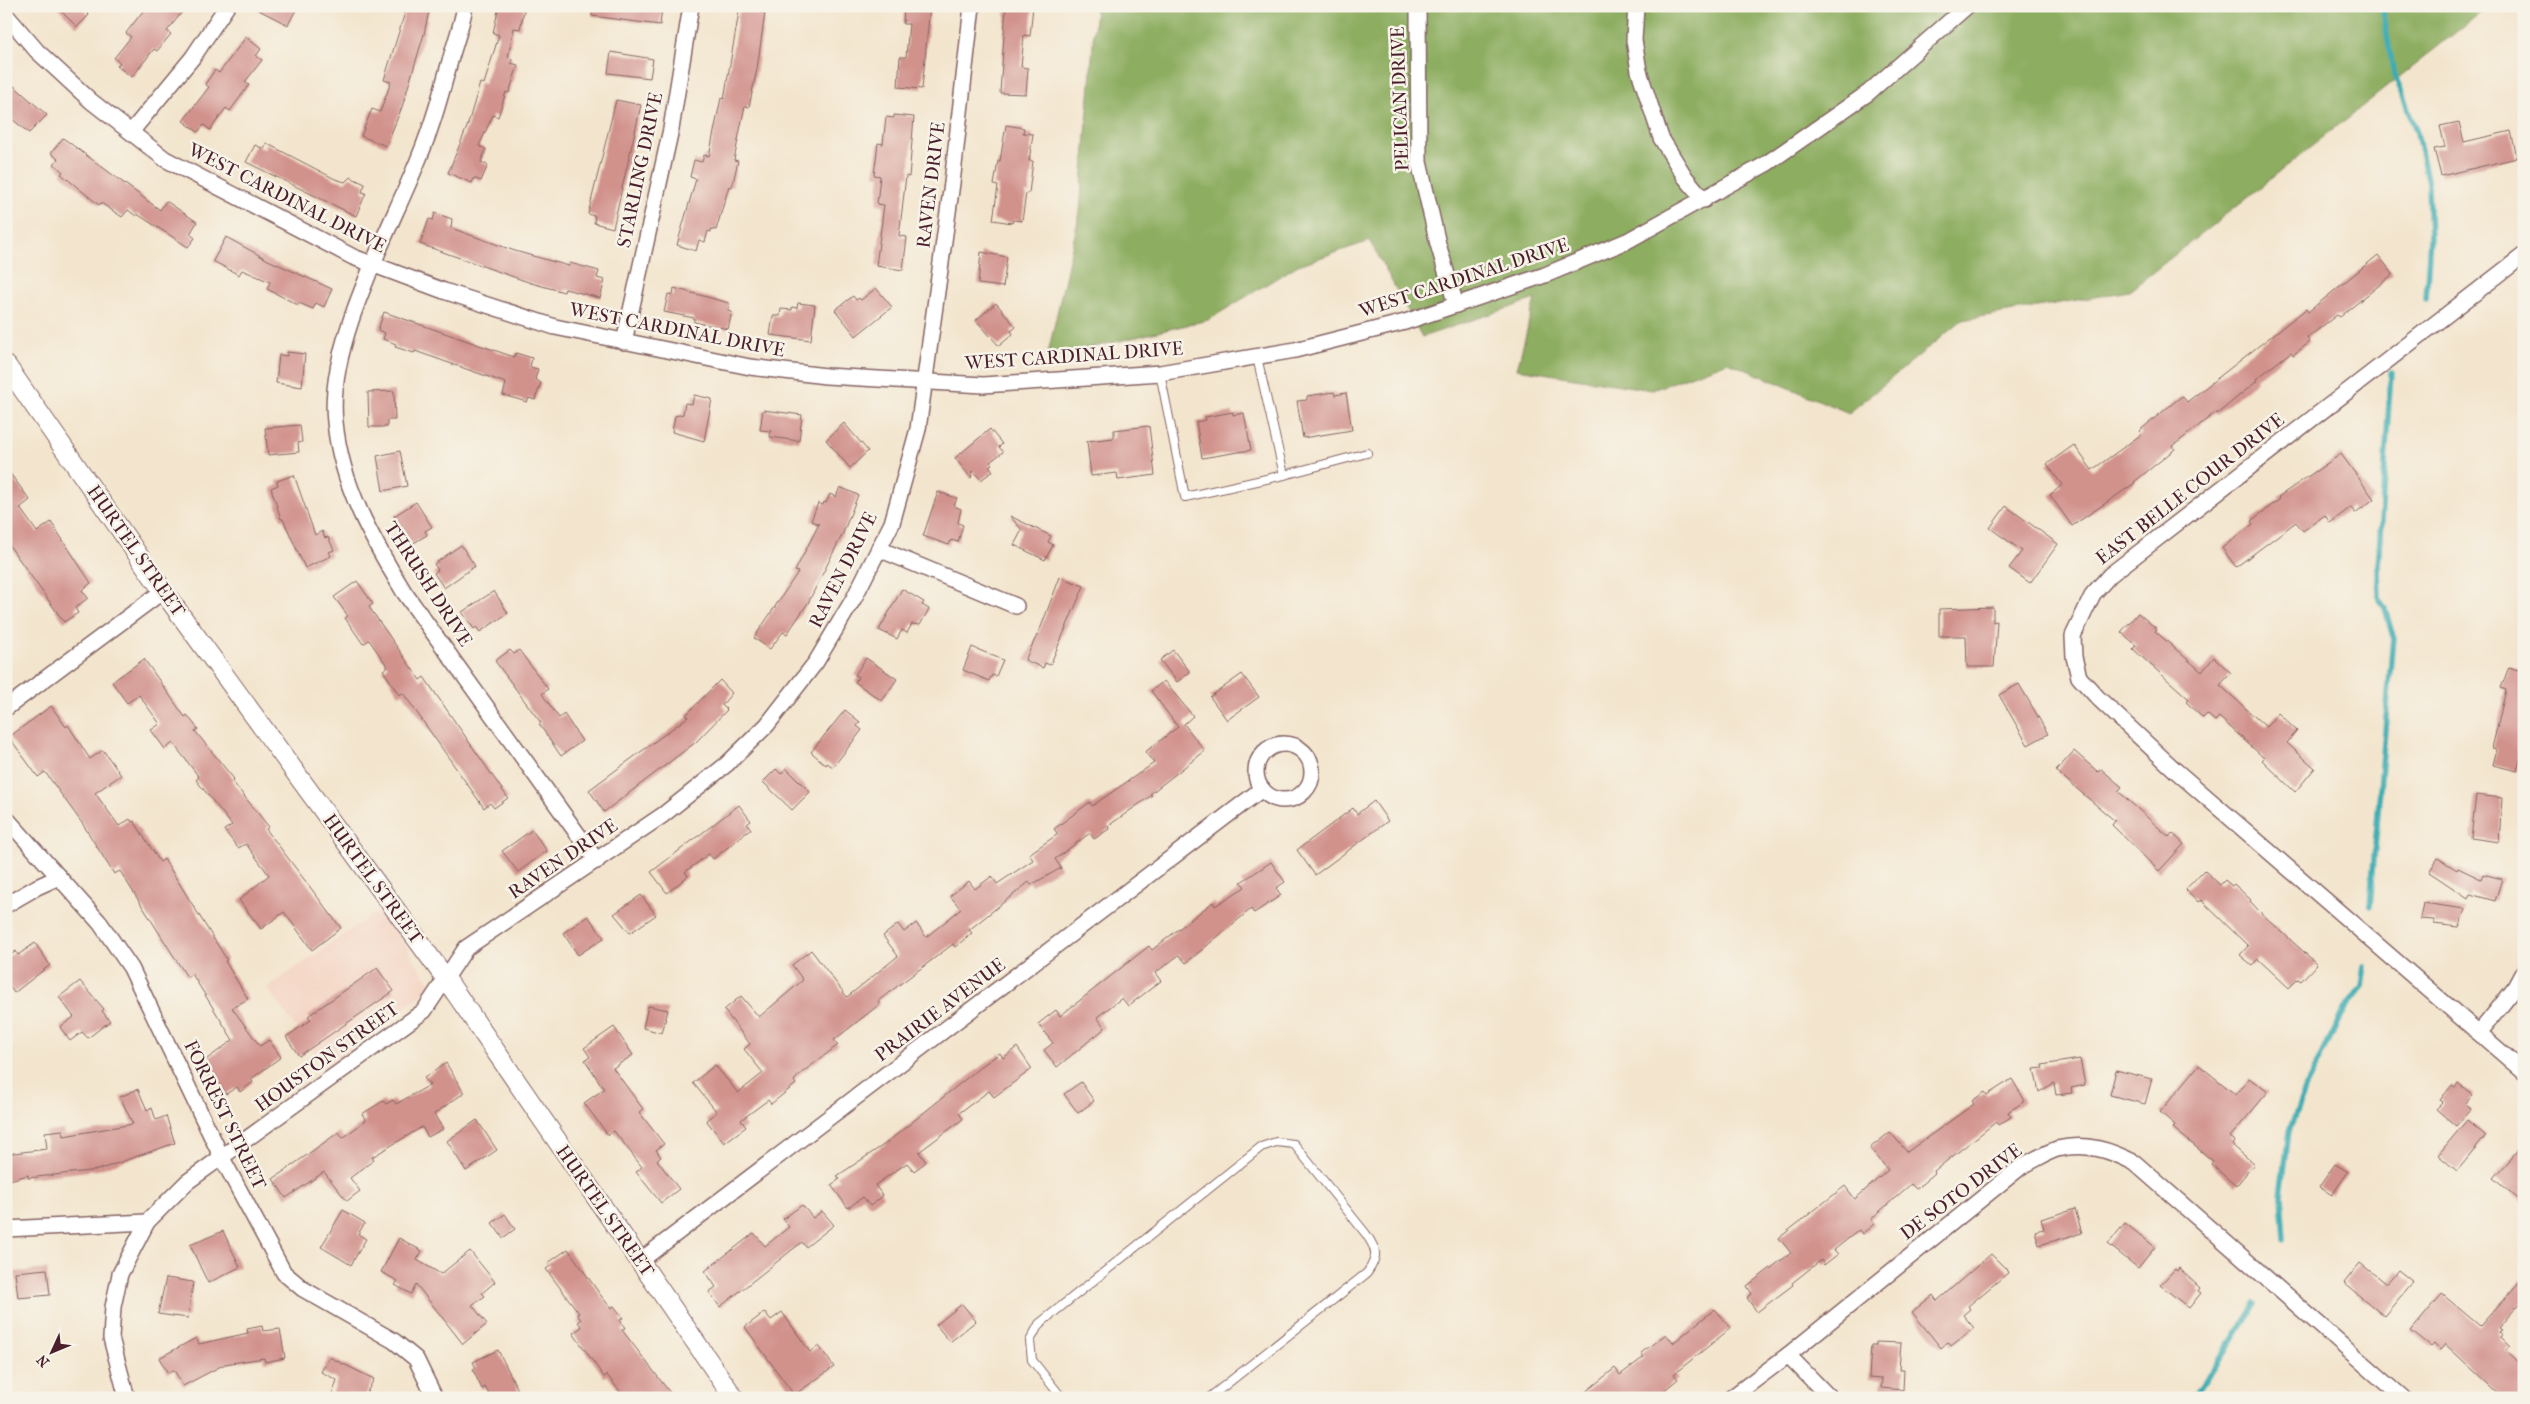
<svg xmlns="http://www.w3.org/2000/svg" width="2530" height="1404" font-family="'IM FELL French Canon',serif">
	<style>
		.built { fill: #f4d3c1 }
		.forest { fill: #8dad61; stroke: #6c6646 }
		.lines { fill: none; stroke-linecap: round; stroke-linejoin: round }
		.stream { stroke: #3aacb3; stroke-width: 5.5 }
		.building { fill: #d1928c }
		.service-casing { stroke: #856464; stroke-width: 10 }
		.minor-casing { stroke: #856464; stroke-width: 18 }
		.tertiary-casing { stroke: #856464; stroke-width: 21 }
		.service { stroke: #fff; stroke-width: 8 }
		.minor { stroke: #fff; stroke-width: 15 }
		.tertiary { stroke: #fff; stroke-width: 19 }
		.labels { text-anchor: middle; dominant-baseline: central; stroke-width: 5; stroke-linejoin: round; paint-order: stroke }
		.street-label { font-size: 19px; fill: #4a1f2b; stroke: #f7f3e8 }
	</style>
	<rect width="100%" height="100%" fill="#f7f3e8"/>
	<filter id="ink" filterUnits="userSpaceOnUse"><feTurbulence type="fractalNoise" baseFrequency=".02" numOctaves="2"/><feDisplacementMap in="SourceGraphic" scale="10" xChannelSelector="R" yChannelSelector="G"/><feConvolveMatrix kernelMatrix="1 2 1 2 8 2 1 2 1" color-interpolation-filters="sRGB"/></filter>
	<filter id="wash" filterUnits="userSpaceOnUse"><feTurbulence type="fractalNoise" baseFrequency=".0096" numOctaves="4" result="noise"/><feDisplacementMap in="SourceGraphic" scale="20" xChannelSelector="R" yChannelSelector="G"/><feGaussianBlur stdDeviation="1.12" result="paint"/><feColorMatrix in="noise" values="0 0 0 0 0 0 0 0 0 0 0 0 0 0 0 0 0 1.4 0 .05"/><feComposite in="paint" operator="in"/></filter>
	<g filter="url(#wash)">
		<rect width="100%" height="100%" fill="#f3e5cd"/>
		<polygon class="built" points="381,909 432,986 327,1070 267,988"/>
		<polygon class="forest" points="1096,6 2489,6 2129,291 1962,320 1849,413 1728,362 1652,390 1517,369 1535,299 1422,337 1370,241 1298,265 1208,320 1047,358 1080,212"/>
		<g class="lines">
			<g class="stream">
				<polyline points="2382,6 2393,70 2417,133 2428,184 2430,238 2426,299"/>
				<polyline points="2370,906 2393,637 2385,608 2379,599 2378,566 2391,373"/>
				<polyline points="2284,1239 2281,1196 2289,1131 2307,1084 2346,1008 2362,987 2365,966"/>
				<polyline points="2194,1398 2256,1303"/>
			</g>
		</g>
		<g id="blocks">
			<g class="building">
				<polygon points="56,6 81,6 89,15 77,27"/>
				<polygon points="147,6 187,6 167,31 171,34 157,51 154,49 132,77 117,66 120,63 114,58 131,37 126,33"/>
				<polygon points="251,6 298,6 288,25"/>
				<polygon points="407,6 430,6 424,34 402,107 386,146 361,136 372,109 380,112 391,82 384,80"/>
				<polygon points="499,6 525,6 520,29 514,28 508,57 512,59 511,63 518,65 509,93 506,92 498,117 493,115 479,146 486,149 481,162 488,165 481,181 474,178 472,183 448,173 467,127 480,83 484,84 499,35 493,33"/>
				<polygon points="593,6 662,8 660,25 592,16"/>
				<polygon points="740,6 761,6 760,12 765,13 757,69 749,107 745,106 740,130 734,160 738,161 732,187 729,186 716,230 711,229 711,232 708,231 705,242 699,240 696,251 677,245 696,179 690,177 694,160 702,162 704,155 709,156 721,98 724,99"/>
				<polygon points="904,6 930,6 922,89 898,87 900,57 906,57 909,24 903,24"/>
				<polygon points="1006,6 1033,6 1030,36 1024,35 1021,67 1028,68 1026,94 1000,93"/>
				<polygon points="246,37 261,49 256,56 262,60 245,82 249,85 230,111 226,108 210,130 204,125 198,132 183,121 209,87 205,84 215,70 219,73"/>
				<polygon points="611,52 653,59 650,78 608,73"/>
				<polygon points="6,79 47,115 29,133 6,114"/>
				<polygon points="616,100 641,105 613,228 594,223 595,216 588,214"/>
				<polygon points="894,115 914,117 909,177 906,176 899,236 907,237 903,270 876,266 884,205 877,204 880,176 874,175 878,143 883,144 886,117 894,118"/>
				<polygon points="2459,122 2464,142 2511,131 2517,158 2441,176 2434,149 2445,147 2440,126"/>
				<polygon points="1006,125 1024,128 1023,133 1033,134 1029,161 1033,161 1029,193 1026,193 1022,221 1013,220 1012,223 993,220 998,186 994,185 998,161 1000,161"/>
				<polygon points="63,138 160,210 166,201 197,222 190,234 195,238 188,247 137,214 136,216 128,210 122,217 101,203 99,205 61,174 63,172 54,164 58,159 51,153"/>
				<polygon points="266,143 335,179 345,182 350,177 365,184 362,192 366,193 356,216 246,162 255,145 264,149"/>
				<polygon points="435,213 452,219 451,228 515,251 569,266 570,263 599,271 597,278 605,280 600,298 565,289 564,292 531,283 420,244 429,219 433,220"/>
				<polygon points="226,237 268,260 332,289 324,307 316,303 313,309 299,303 298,305 267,289 270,282 242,270 239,275 213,261"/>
				<polygon points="981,252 1007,257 1003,287 978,284"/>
				<polygon points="2378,255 2393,274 2340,317 2337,315 2307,338 2310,342 2293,355 2291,352 2256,379 2257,381 2217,414 2216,412 2173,446 2175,449 2134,482 2135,483 2072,526 2050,495 2062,485 2047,464 2074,445 2092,470 2142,434 2139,431 2182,396 2187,402 2306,309 2308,312"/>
				<polygon points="674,288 729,303 728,311 732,312 728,329 694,322 694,318 664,312 668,294 673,295"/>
				<polygon points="876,288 892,307 856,336 835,310 853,296 856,300 859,298 861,300"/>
				<polygon points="798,303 815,305 811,340 770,335 773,316 780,316 781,309 792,310 792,307 797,308"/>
				<polygon points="996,303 1016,327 1011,331 1013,334 999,346 976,320"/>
				<polygon points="384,312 514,357 516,353 532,358 530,367 538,369 535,379 541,383 535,400 529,398 527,402 503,395 506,383 415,351 414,353 395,347 396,344 383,339 385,333 378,330"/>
				<polygon points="287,352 305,354 302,387 276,383 279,355 287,356"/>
				<polygon points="394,391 395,420 387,420 387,427 369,427 368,392"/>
				<polygon points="1334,392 1335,395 1346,393 1352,430 1303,438 1297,401 1307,400 1307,396"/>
				<polygon points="694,395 712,399 704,441 672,432 675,416 683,414 685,403 692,404"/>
				<polygon points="763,410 802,415 799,441 770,437 771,431 760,430"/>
				<polygon points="1233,412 1233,415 1244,413 1251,450 1202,458 1196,422 1206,420 1205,417"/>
				<polygon points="844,423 868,451 850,468 826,440"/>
				<polygon points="300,425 302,442 298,443 299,452 268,455 265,428"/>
				<polygon points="1149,426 1155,475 1118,480 1117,473 1091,476 1087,441 1114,438 1114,430"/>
				<polygon points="990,429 1002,444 999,447 1003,452 990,462 992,464 989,466 993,471 981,480 973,471 971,478 955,458"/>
				<polygon points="400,451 407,486 383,491 377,456"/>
				<polygon points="2341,454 2374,499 2355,513 2351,507 2330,523 2325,515 2303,531 2296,522 2236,567 2222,548 2253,524 2251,521 2280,499 2278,497"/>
				<polygon points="6,468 30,500 20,508 37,532 51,522 91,583 82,590 88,598 75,608 78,613 64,622 6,541"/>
				<polygon points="294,475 315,535 322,531 325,538 328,537 334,550 329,552 331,556 305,568 283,519 281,519 271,488 278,485 277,481"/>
				<polygon points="840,487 858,495 843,533 808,603 787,634 783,632 770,649 754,638 798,572 795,571 819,524 811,521 818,503 823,505 824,502 826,503 830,494 836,497"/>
				<polygon points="938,492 957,498 954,506 961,509 958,523 963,525 958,542 951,540 949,545 923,536"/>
				<polygon points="416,502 432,527 425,531 427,535 412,544 394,516"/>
				<polygon points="2006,506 2058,544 2030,583 2009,568 2022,551 1990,528"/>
				<polygon points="1010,516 1051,536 1048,542 1053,545 1045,560 1014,545 1022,530"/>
				<polygon points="461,545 475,566 444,588 434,573 438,570 434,564"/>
				<polygon points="1060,577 1084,586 1050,665 1045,663 1043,668 1025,660 1041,627"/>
				<polygon points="357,581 373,604 369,607 420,680 424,677 508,798 494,808 490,803 484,808 403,693 399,695 383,670 388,667 369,640 363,644 345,618 348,616 334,597"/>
				<polygon points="902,589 924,602 922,605 929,609 920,625 912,624 907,633 902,630 897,639 879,630"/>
				<polygon points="494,591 508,613 480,632 476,627 474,629 462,612"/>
				<polygon points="1993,607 1993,622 1997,621 1994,667 1967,667 1966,636 1939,636 1939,609"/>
				<polygon points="2138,613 2157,629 2155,631 2202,672 2214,657 2231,673 2220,685 2266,727 2278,713 2297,731 2287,743 2315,768 2295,792 2262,760 2264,758 2219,717 2215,721 2207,714 2203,718 2186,702 2189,699 2133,649 2136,645 2121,632"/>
				<polygon points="972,647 1003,660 996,676 992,675 989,681 963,670"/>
				<polygon points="510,650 514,654 519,650 548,689 542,694 559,718 564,714 582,741 561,756 539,724 541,723 495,661"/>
				<polygon points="1173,650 1190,672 1177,682 1160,660"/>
				<polygon points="866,658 897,679 882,701 855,682 858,677 855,675"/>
				<polygon points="144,659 185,717 187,715 198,729 195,731 234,779 232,781 269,827 266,829 341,928 312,950 284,912 261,929 239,900 269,875 246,844 238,848 224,830 232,825 196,780 199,777 173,743 165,749 151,730 160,724 139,695 127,703 112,682"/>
				<polygon points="2509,667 2524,672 2524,712 2519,730 2524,731 2524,746 2517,771 2493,765 2497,749 2492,748 2506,690 2501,688"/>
				<polygon points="1242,674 1259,697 1227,720 1210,697"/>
				<polygon points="720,680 732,693 722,705 727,710 696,742 604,812 589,790 688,717 686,715"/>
				<polygon points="1164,681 1193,716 1184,724 1205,751 1150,794 1152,795 1108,826 1109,829 1094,839 1090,833 1055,859 1061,868 1031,885 1029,882 969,930 972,933 955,947 953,944 878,1001 880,1004 834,1040 838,1045 799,1075 794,1081 796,1084 771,1104 768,1100 741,1120 746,1127 724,1143 706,1120 717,1112 693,1083 715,1065 738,1093 763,1073 744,1049 750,1044 724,1010 741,996 759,1017 803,980 792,965 811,950 847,997 898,956 883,936 898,924 904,932 916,923 926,937 961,909 950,896 969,881 975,889 992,876 997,884 1033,860 1029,854 1058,834 1054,829 1090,802 1092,806 1154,763 1145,752 1178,727 1151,691"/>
				<polygon points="2019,684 2048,734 2028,745 1999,695"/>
				<polygon points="51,706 66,727 68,725 90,759 103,750 121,775 95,793 119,826 130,819 132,822 134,821 160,862 164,859 227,960 225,961 248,999 232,1008 260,1046 269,1040 281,1057 251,1079 253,1082 240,1092 237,1087 226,1094 203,1062 233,1040 192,974 187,977 120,871 114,874 82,823 45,772 38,777 9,737"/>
				<polygon points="845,710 860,722 857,726 862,730 833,767 827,763 826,765 811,752"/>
				<polygon points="2074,751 2098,772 2101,769 2122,787 2118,791 2169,837 2172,833 2184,844 2159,871 2112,825 2115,821 2056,771"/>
				<polygon points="786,768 810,792 792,810 763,782 776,769 781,774"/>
				<polygon points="2476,795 2502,798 2499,842 2471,838"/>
				<polygon points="1374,801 1388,821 1315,875 1297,850 1353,808 1357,814"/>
				<polygon points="739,805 751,821 747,824 751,829 713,859 709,854 685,872 688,876 667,893 651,872"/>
				<polygon points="532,830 547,851 518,872 502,851"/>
				<polygon points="2438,858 2457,870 2458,868 2481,879 2483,874 2502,879 2495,901 2470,894 2468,898 2429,872"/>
				<polygon points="1271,862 1285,882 1276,888 1281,895 1254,913 1251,909 1186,963 1179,955 1155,973 1161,981 1128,1006 1122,998 1097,1017 1105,1028 1057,1067 1044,1050 1053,1043 1038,1024 1056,1010 1060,1016 1149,946 1152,950 1213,902 1215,906 1245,887 1241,882"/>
				<polygon points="2204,870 2220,885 2225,880 2232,886 2234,884 2251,900 2250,901 2260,912 2317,964 2301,981 2298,979 2289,988 2258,959 2252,965 2240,955 2248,946 2201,900 2198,902 2185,890"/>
				<polygon points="641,895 656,915 630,933 614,914"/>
				<polygon points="2423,903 2465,909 2459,927 2434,924 2434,920 2420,919"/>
				<polygon points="588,916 604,938 578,955 563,933"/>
				<polygon points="35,943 50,965 14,993 6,981 6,958 16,951 18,955"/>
				<polygon points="377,968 394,991 299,1056 286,1037 311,1020 308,1016"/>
				<polygon points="80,981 104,1009 102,1011 110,1021 88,1038 82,1032 70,1041 60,1027 74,1017 59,997"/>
				<polygon points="648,1006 668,1010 662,1033 643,1028"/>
				<polygon points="614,1027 633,1055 613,1068 643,1109 639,1112 664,1144 656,1150 661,1157 657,1160 679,1189 661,1203 636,1172 642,1167 614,1131 608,1135 584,1103 604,1089 585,1060 590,1057 584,1048"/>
				<polygon points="1017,1047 1032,1069 994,1097 989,1091 959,1113 963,1119 919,1152 926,1162 914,1171 907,1163 875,1185 883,1196 870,1206 863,1197 848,1208 831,1185 840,1179 837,1176 885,1144 983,1065 1000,1053 1003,1058"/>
				<polygon points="2080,1059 2085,1085 2071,1088 2072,1093 2056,1095 2054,1083 2039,1092 2034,1069 2043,1068 2042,1065"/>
				<polygon points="446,1063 464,1093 434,1114 443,1129 428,1137 422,1127 372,1157 374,1160 350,1178 360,1191 347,1201 324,1172 286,1198 273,1179 339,1132 343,1138 366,1120 362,1114 383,1101 386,1104 393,1100 396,1104 430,1085 424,1078"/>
				<polygon points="2199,1065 2236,1095 2249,1078 2268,1092 2230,1137 2235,1141 2232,1145 2254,1164 2236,1186 2211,1164 2213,1161 2173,1128 2175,1125 2160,1112"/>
				<polygon points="2116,1070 2152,1079 2145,1104 2110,1095"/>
				<polygon points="2012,1079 2025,1101 2008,1112 2011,1117 1998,1125 1996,1122 1934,1171 1935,1173 1916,1189 1911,1184 1871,1219 1874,1224 1862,1234 1859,1230 1834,1250 1838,1254 1824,1265 1821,1260 1792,1283 1793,1285 1757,1312 1747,1298 1752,1294 1747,1286 1791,1253 1779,1238 1845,1186 1855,1199 1888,1170 1870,1148 1890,1132 1907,1152 1974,1104 1972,1101 1985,1092 1987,1095"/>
				<polygon points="1081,1082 1094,1101 1078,1113 1064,1094"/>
				<polygon points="2458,1083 2473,1095 2465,1104 2471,1109 2456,1126 2436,1109 2443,1102 2440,1100 2452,1085 2455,1087"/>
				<polygon points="138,1089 147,1110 152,1108 156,1120 166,1116 175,1143 98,1170 28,1178 28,1175 6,1181 6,1154 47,1149 45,1132 63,1130 64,1136 133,1124 120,1097"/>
				<polygon points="477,1120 497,1150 466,1171 447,1141"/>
				<polygon points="2467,1120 2486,1136 2457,1171 2438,1155"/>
				<polygon points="2524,1144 2524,1204 2494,1178"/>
				<polygon points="2335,1164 2348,1172 2332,1195 2319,1187"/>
				<polygon points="802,1205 813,1218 822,1211 834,1225 806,1247 802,1242 720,1307 709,1292 716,1287 705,1271 754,1233 765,1246 789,1227 783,1219"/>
				<polygon points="2075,1209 2082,1233 2039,1245 2035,1231 2044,1229 2041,1219"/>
				<polygon points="343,1210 365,1223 358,1234 366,1239 351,1265 321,1247"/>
				<polygon points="505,1214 515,1229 503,1238 492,1223"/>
				<polygon points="2125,1223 2155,1247 2138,1268 2108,1244"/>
				<polygon points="223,1231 240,1267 208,1283 190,1245"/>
				<polygon points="399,1238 422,1251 417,1260 441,1274 470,1251 495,1282 482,1293 485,1296 472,1305 487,1324 463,1344 416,1284 411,1294 395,1285 398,1281 381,1272"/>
				<polygon points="568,1249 602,1297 611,1308 614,1306 623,1318 620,1320 625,1328 622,1330 674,1398 625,1398 607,1375 604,1377 573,1333 582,1327 578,1322 581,1320 577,1314 579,1313 546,1269 550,1266 548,1263"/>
				<polygon points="1991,1254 2009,1272 1968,1306 1970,1309 1963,1315 1974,1328 1951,1346 1948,1342 1941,1348 1912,1312 1933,1295 1937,1301"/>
				<polygon points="2360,1263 2386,1284 2398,1270 2413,1282 2384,1316 2344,1283"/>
				<polygon points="2179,1268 2200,1288 2198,1291 2201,1293 2189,1308 2160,1285 2175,1269 2177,1271"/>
				<polygon points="47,1269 50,1295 18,1298 15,1272"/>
				<polygon points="166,1278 193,1282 188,1318 158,1314"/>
				<polygon points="2521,1280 2524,1282 2524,1299 2498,1328 2501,1330 2498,1332 2502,1335 2500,1337 2510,1347 2506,1350 2524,1367 2524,1398 2503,1398 2445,1344 2440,1350 2434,1344 2431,1347 2411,1331 2442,1294 2480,1326"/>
				<polygon points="962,1304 976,1321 950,1342 936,1325"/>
				<polygon points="1715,1309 1731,1328 1674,1374 1678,1379 1655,1398 1578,1398 1615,1368 1620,1375 1644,1357 1641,1353 1666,1334 1673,1343"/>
				<polygon points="765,1312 771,1320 782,1312 810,1352 819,1346 834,1367 794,1395 745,1327"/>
				<polygon points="262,1326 263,1331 280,1329 285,1358 265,1362 264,1358 225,1364 183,1386 174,1370 168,1373 159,1358 196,1338 199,1344 248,1333 247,1329"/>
				<polygon points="1876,1342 1901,1343 1899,1370 1904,1370 1903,1390 1881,1388 1882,1379 1869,1378 1871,1345 1876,1345"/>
				<polygon points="498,1350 522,1398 491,1398 485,1387 482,1389 473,1370 476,1368 473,1362"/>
				<polygon points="329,1357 374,1379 364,1398 331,1398 337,1380 321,1372"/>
			</g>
		</g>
	</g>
	<g filter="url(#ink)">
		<use href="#blocks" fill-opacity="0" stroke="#856464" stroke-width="1"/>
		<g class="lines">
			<defs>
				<g id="service">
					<polyline points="1257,357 1284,475"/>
					<polyline points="1160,373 1185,497 1284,475 1367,453"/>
					<path d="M1062,1398L1032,1360L1030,1341L1039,1324L1261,1147L1276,1142L1294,1144L1366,1234C1377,1250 1379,1256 1367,1273L1209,1398"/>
				</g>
				<g id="minor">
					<path d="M465,6C462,25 455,43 450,61C441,94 432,127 419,158C390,231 326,344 335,422C341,485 372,539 404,592L597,861"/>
					<polyline points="1418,6 1419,162 1438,244 1456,305"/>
					<polyline points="1636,6 1634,40 1639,71 1661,138 1685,177 1704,200"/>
					<polyline points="6,15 37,51 91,101 165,159 353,257 444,291 555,327 750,367 826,376 983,385 1160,373 1295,350 1405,322 1545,275 1627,241 1766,164 1868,93 1967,6"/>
					<polyline points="131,132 193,57 227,6"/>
					<polyline points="2524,255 2110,575 2093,594 2073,636 2074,657 2079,677 2098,698 2175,770 2524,1072"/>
					<polyline points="624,342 671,129 691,6"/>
					<polyline points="879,549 1016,606"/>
					<polyline points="6,708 163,591"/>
					<circle cx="1284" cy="772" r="28"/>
					<polyline points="6,818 100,923 131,968 222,1158 284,1273 303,1289 394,1341 416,1359 435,1398"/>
					<polyline points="6,905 37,887 59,877"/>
					<polyline points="2479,1033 2516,987 2524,972"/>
					<polyline points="6,1229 147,1222"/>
					<polyline points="640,1261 1262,789"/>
					<polyline points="1788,1355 1830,1398"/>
					<polyline points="127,1398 111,1338 113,1307 120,1274 147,1222 187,1182 424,1011 466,948 663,815 727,764 767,725 816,662 854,598 892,523 918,429 952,183 972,6"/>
					<path d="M1731,1398L1788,1355L2022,1166C2033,1161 2045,1153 2057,1149C2086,1142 2110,1150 2135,1163L2403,1398"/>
				</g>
				<polyline id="tertiary" points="6,365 163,591 446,979 734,1398"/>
			</defs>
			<use href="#service" class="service-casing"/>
			<use href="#minor" class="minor-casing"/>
			<use href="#tertiary" class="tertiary-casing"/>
			<use href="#service" class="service"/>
			<use href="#minor" class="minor"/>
			<use href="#tertiary" class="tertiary"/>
		</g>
	</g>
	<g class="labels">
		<g class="street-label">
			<text transform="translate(1400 99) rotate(-92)">PELICAN DRIVE</text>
			<text transform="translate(640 170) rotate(-78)">STARLING DRIVE</text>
			<text transform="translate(931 185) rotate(-83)">RAVEN DRIVE</text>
			<text transform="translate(287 198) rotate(27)">WEST CARDINAL DRIVE</text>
			<text transform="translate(1464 278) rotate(-18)">WEST CARDINAL DRIVE</text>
			<text transform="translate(677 330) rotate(11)">WEST CARDINAL DRIVE</text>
			<text transform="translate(1074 356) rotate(-4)">WEST CARDINAL DRIVE</text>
			<text transform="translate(2190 489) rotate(-38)">EAST BELLE COUR DRIVE</text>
			<text transform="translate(136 551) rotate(55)">HURTEL STREET</text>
			<text transform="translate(843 570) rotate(-63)">RAVEN DRIVE</text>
			<text transform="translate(428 584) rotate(57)">THRUSH DRIVE</text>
			<text transform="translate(563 859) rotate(-34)">RAVEN DRIVE</text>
			<text transform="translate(373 879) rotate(54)">HURTEL STREET</text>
			<text transform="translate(940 1010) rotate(-37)">PRAIRIE AVENUE</text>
			<text transform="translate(327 1057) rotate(-36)">HOUSTON STREET</text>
			<text transform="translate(225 1115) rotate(64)">FORREST STREET</text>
			<text transform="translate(1961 1192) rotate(-37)">DE SOTO DRIVE</text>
			<text transform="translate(605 1211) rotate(55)">HURTEL STREET</text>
		</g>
	</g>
	<rect width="2530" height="1404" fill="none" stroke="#f7f3e8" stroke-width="25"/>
	<g transform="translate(52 1352) rotate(226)" stroke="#f7f3e8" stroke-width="4" paint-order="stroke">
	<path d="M0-4L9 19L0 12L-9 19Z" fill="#4a1f2b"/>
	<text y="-8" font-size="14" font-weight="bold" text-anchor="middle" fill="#4a1f2b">N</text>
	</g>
</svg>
